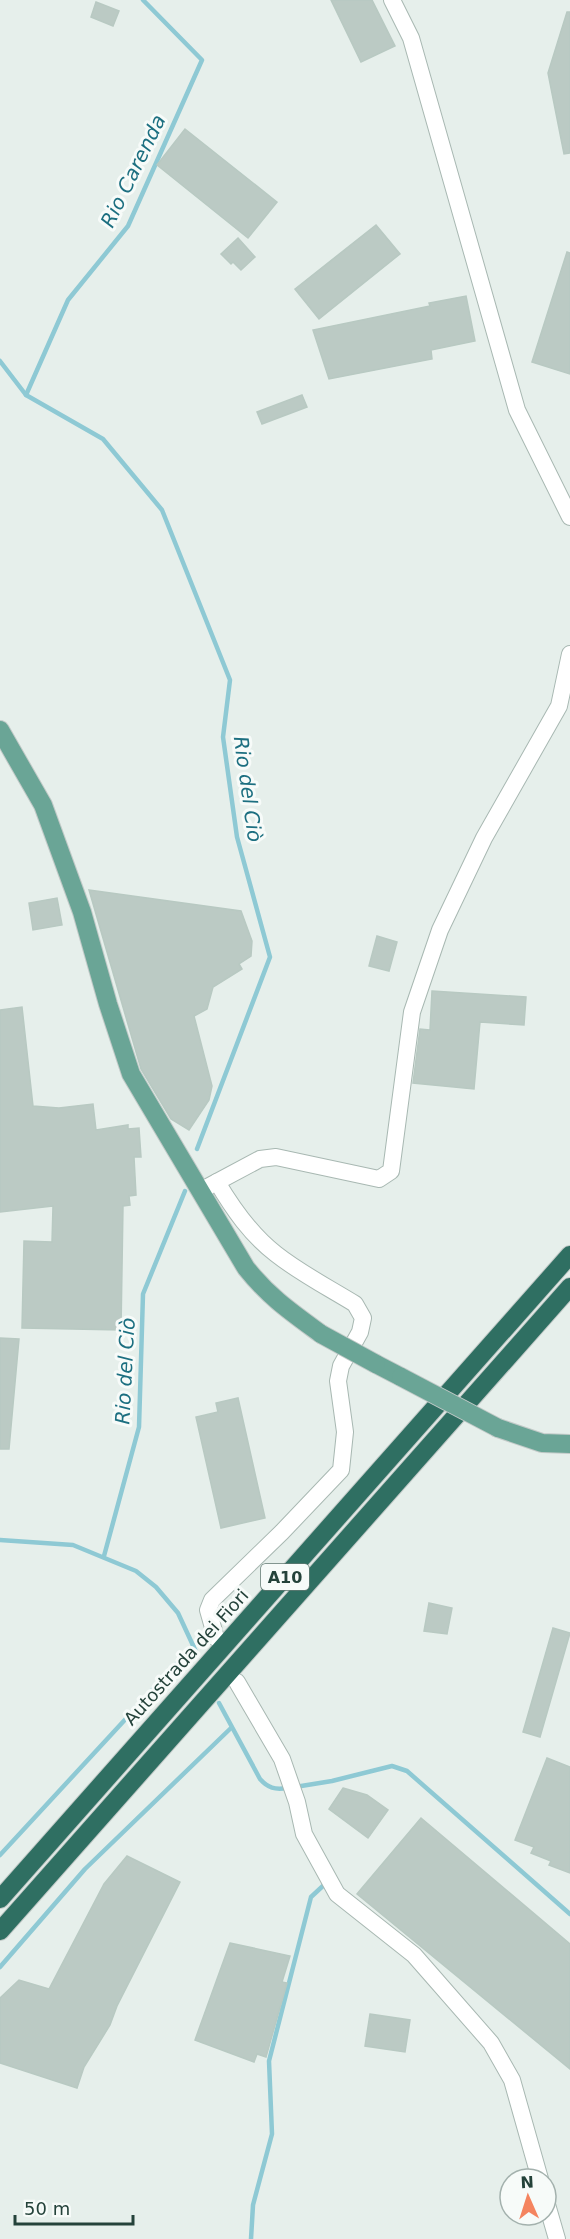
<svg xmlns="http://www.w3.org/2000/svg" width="570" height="2239" font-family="'DejaVu Sans',sans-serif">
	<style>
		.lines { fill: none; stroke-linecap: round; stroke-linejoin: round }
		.stream { stroke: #8ec9d4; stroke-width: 4.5 }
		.building { fill: #bbcac4; stroke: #b8c9c2; stroke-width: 1.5 }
		.minor-casing { stroke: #a8b8b2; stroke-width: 18 }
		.major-casing { stroke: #c2cac8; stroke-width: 20 }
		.highway-casing { stroke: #c2cac8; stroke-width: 20 }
		.minor { stroke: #fff; stroke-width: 16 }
		.major { stroke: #6aa596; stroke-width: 18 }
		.highway { stroke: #2f6f62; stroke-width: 18 }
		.major-bridge-casing { stroke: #c2cac8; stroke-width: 20; stroke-linecap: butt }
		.major-bridge { stroke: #6aa596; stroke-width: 18 }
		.labels { text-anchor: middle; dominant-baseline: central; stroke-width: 6; stroke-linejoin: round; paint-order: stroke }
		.shield { fill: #f7fbf9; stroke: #637a73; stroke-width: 1.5 }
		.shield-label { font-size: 16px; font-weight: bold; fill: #24423a }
		.street-label { font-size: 18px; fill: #24423a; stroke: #f7fbf9 }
		.water-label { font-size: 20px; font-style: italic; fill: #1c6f80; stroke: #f7fbf9 }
	</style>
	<rect width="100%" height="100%" fill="#e6efeb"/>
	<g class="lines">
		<g class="stream">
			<polyline points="0,361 26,395 103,439 162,510 230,680 223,737 237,837 270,957 197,1149"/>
			<polyline points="26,395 68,300 128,226 202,60 143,0"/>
			<polyline points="0,1540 73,1545 136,1571 156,1587 178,1613 197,1654"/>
			<polyline points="104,1556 139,1427 143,1294 185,1191"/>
			<path d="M219,1703L260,1779C268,1788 275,1790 287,1788"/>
			<polyline points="295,1787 332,1781 392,1766 407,1771 570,1914"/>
			<polyline points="0,1855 194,1645"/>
			<polyline points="0,1967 85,1869 231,1728"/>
			<polyline points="251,2239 253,2205 272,2134 269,2061 311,1897 325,1884"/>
		</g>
	</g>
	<g class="building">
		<polygon points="331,0 372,0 395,46 361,62"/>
		<polygon points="96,2 119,11 113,26 91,17"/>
		<polygon points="567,12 570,12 570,153 564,154 548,73"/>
		<polygon points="185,129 277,202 248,238 157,165"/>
		<polygon points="376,225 400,254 319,319 295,289"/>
		<polygon points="238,238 255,257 241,270 233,262 231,264 221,254"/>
		<polygon points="567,252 570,253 570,374 532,362"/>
		<polygon points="466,296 475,341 431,350 432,359 329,379 313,330 430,306 429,303"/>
		<polygon points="302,395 307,407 262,424 257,412"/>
		<polygon points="89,890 241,911 252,941 251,956 239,964 242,969 213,987 207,1009 194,1016 212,1086 209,1100 189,1130 171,1119 141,1069"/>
		<polygon points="57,898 62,925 33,930 29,903"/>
		<polygon points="377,936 397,942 389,971 369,966"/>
		<polygon points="432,991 526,997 524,1025 480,1022 474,1089 413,1083 420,1029 430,1030"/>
		<polygon points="22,1007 33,1106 59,1108 93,1104 96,1130 128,1125 128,1129 139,1128 141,1157 134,1157 136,1195 129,1196 130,1205 123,1206 121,1330 22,1328 24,1241 52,1242 53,1206 0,1212 0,1010"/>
		<polygon points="0,1338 19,1339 9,1449 0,1449"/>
		<polygon points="238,1398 265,1518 221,1528 196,1417 218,1412 216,1403"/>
		<polygon points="429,1603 452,1608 447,1634 424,1631"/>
		<polygon points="553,1628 570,1633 540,1737 523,1732"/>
		<polygon points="547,1758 570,1767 570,1873 549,1865 551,1861 531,1853 534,1847 515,1840"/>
		<polygon points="343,1788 367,1795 388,1810 368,1838 329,1809"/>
		<polygon points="421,1818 570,1944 570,2069 357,1894"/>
		<polygon points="127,1856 180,1882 117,2006 110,2025 84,2067 77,2088 0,2063 0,1998 19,1980 49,1989 104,1884"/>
		<polygon points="230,1943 290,1956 282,1982 287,1983 266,2057 257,2054 254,2062 195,2040"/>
		<polygon points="370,2014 410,2020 405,2052 365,2046"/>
	</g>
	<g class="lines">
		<defs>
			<g id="minor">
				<polyline points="392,0 411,38 517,410 570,517"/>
				<polyline points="200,1191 260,1159 276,1157 379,1179 391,1171 412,1012 440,930 484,838 559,706 570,654"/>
				<path d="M216,1638L208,1610L212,1600L282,1532L341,1470L345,1432L338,1381L341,1366L360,1332L363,1318L355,1304C329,1288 300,1273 276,1254C251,1235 233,1209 217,1182"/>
				<polyline points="237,1682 282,1759 297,1802 304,1834 337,1894 414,1955 491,2043 512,2080 540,2179"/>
				<polyline points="546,2201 557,2239"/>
			</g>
			<g id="major">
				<path d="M0,730L43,805L82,912L108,1004L131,1074L246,1268C269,1297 291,1312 321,1334"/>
				<polyline points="376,1364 401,1377"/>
				<polyline points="498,1428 542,1443 570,1444"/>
			</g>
			<g id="highway">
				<polyline points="0,1899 570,1255"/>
				<polyline points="0,1931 570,1287"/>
			</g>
		</defs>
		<use href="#minor" class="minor-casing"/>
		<use href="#major" class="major-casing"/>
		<use href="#highway" class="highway-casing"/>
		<use href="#minor" class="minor"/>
		<use href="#major" class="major"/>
		<use href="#highway" class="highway"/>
		<defs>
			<g id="major-bridge">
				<polyline points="321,1334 376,1364"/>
				<polyline points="401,1377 498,1428"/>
			</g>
		</defs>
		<use href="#major-bridge" class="major-bridge-casing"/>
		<use href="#major-bridge" class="major-bridge"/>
	</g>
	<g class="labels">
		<rect class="shield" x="261" y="1564" width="48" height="26" rx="4.5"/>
		<g class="shield-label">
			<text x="285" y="1577">A10</text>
		</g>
		<g class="street-label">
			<text transform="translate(186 1657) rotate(-48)">Autostrada dei Fiori</text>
		</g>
		<g class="water-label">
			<text transform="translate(133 171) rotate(-64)">Rio Carenda</text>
			<text transform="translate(248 789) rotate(82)">Rio del Ciò</text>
			<text transform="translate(125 1371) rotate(-87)">Rio del Ciò</text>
		</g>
	</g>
	<g transform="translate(528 2197) rotate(357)"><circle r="28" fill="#f7fbf9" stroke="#a3b1ad" stroke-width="1.5"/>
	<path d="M0-4.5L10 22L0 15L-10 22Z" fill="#f4845f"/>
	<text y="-9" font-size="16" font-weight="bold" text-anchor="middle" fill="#24423a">N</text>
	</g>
	<path d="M15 2215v9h118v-9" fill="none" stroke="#24423a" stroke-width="3"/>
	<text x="24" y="2215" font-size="18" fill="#24423a" stroke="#f7fbf9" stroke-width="4.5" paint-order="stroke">50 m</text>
</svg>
